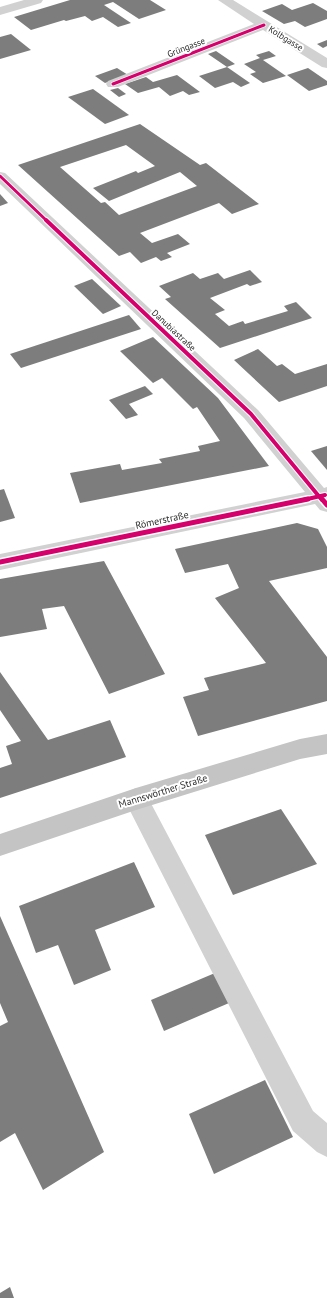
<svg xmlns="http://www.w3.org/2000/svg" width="327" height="1298" font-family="'PT Sans',sans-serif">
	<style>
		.building { fill: #7d7d7d; fill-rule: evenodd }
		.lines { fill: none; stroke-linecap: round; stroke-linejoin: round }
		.minor { fill: #d1d1d1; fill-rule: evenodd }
		.major { fill: #c4c4c4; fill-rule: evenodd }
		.cycleway-far2-casing { stroke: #fff; stroke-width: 4.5 }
		.cycleway-far1-casing { stroke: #fff; stroke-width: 6 }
		.cycleway-casing { stroke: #fff; stroke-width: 8 }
		.cycleway-far2 { stroke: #d6006c; stroke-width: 3 }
		.cycleway-far1 { stroke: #d6006c; stroke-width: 4 }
		.cycleway { stroke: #d6006c; stroke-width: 5 }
		.labels { text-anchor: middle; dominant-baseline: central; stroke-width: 4; stroke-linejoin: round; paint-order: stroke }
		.far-street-label { font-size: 9px; fill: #2c2c2c; stroke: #fff }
		.street-label { font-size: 10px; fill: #2c2c2c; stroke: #fff }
	</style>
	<rect width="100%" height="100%" fill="#fff"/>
	<g class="building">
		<polygon points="70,0 150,0 166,10 139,19 113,2 104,5 131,23 118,27 103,17 92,21 85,16 66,21 64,20 31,30 14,17"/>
		<polygon points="313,3 327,11 327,19 305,27 295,21 284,24 262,11 282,4 292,10"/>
		<polygon points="11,34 31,50 0,59 0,37"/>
		<polygon points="327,40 327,46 323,48 317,44"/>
		<polygon points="216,51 235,64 227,67 250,83 241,87 233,82 215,88 199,76 227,67 208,54"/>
		<polygon points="269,51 276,56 263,60 286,76 263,83 250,74 256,72 244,64 260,58 256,55"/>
		<polygon points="117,68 128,75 105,83 95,76"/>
		<polygon points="308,68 327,81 327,85 309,91 287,75"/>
		<polygon points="177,75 200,92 189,95 183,91 170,96 159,87 138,93 125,84 146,77 153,82"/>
		<polygon points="118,88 126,94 119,97 110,90"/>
		<polygon points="93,89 129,115 105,124 68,97"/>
		<path d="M140,124L200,165L206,163L259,204L232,214L219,203L140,233L152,243L178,234L190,244L167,253L172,257L161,261L156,257L141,263L130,252L119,256L18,165ZM126,145L155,166L138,173L136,171L93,188L109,201L180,172L197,186L119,215L105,202L101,203L60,167Z"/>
		<polygon points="0,194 8,203 0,206"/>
		<polygon points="250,270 262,282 250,286 247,284 210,298 225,310 215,314 229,326 243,321 245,324 288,311 284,306 296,302 312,318 220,348 165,299 171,297 159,286 193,273 200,279 218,273 224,279"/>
		<polygon points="92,279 121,306 103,314 74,286"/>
		<polygon points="129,315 141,329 21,368 10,354"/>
		<polygon points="153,337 218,398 269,466 80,503 70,473 120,464 122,470 162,463 159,459 200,451 198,446 220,441 197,407 193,409 162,378 153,383 120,351"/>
		<polygon points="258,349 277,366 282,364 295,374 327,364 327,386 279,402 234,360"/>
		<polygon points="145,386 153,394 129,404 138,415 126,419 109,400"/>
		<polygon points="327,446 327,470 311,451"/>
		<polygon points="4,489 15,518 0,522 0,490"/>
		<polygon points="297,523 318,529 327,547 327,568 269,581 327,657 327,701 198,736 183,697 209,690 204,678 266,663 215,598 239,588 228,564 185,573 175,549"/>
		<polygon points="104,561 165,674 109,694 64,606 42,609 47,629 0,637 0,579"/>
		<polygon points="0,672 48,740 110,720 126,757 0,798 0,768 12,764 6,746 21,741 0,710"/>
		<polygon points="281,809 317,864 233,895 205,835"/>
		<polygon points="134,862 155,907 95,930 111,970 74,985 58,945 36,953 19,906"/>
		<polygon points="0,916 104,1152 43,1190 15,1133 0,1142 0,1026 8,1022 0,1003"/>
		<polygon points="215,973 229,1003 164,1031 151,1000"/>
		<polygon points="265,1080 293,1137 214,1174 189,1114"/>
		<polygon points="10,1287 14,1298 0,1298 0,1293"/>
	</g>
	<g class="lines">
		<g class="minor">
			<polygon points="24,0 43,0 41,3 0,15 0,7"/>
			<polygon points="218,0 233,0 327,58 327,68 322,67 263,30 118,87 108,87 106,84 108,81 254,24"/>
			<polygon points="0,172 5,173 258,410 324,488 327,487 327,512 320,510 315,504 0,570 0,554 305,492 244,418 0,184"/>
			<polygon points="136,788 145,792 313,1111 327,1123 327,1157 317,1152 293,1131 124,799 127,792"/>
		</g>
		<polygon class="major" points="327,734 327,754 300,759 136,810 0,856 0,834 136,788 300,739"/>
		<defs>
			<g id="cycleway-far2">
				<polyline points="113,84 264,25"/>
				<polyline points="0,176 47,221"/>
			</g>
			<g id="cycleway-far1">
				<polyline points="46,220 251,414 322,500"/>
				<polyline points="303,500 325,495"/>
			</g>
			<g id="cycleway">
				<polyline points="322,499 327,505"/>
				<polyline points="0,562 308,499"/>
			</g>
		</defs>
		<use href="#cycleway-far2" class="cycleway-far2-casing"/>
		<use href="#cycleway-far1" class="cycleway-far1-casing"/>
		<use href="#cycleway" class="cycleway-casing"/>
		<use href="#cycleway-far2" class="cycleway-far2"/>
		<use href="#cycleway-far1" class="cycleway-far1"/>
		<use href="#cycleway" class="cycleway"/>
	</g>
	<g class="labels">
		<g class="far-street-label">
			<text transform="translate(286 38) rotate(32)">Kolbgasse</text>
			<text transform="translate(186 47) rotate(-21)">Grüngasse</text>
			<text transform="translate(174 330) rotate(43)">Danubiastraße</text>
		</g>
		<g class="street-label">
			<text transform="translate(162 520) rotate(-12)">Römerstraße</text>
			<text transform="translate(163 791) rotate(-17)">Mannswörther Straße</text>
		</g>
	</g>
</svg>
